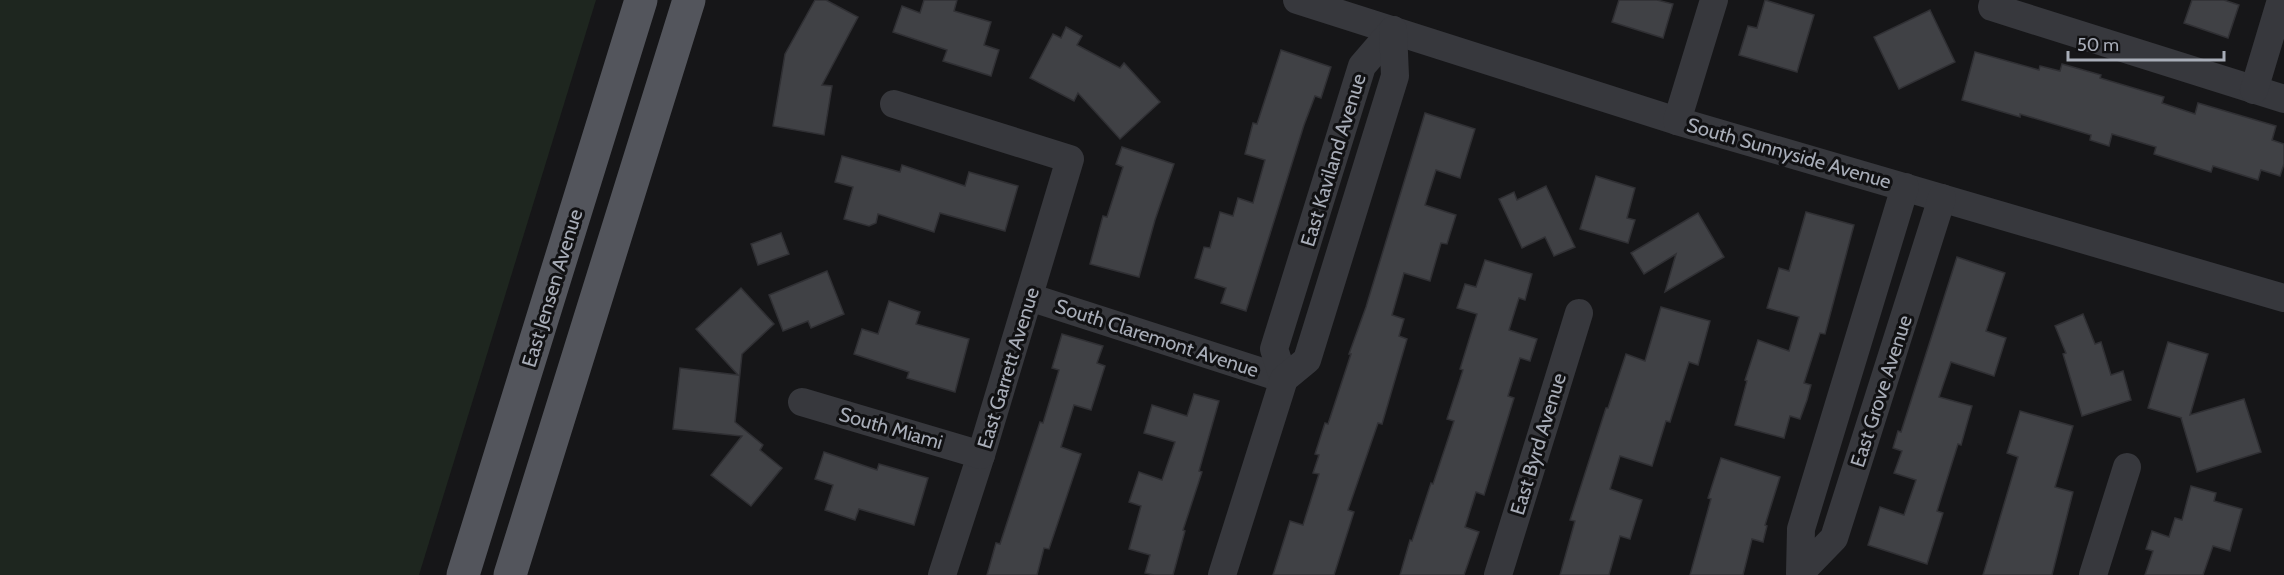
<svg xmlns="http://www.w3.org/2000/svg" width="2284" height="575" font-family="Cabin,sans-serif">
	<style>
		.green { fill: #1e261f }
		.building { fill: #404145; stroke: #303034; stroke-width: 1.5 }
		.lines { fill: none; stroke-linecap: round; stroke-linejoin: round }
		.minor { stroke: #37383d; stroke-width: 28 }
		.major { stroke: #53555c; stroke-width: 33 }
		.labels { text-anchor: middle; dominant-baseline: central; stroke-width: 6; stroke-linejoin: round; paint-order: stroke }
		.street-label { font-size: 20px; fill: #a8adb8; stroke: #111113 }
	</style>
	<rect width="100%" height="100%" fill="#161618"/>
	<polygon class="green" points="0,0 596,0 419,575 0,575"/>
	<g class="building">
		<polygon points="815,0 826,0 858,17 822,85 832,86 824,135 773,126 785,54"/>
		<polygon points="924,0 957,0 954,11 991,22 984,45 999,50 991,76 943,61 947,50 893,32 902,6 920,13"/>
		<polygon points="1619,0 1657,0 1673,4 1663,38 1612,22"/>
		<polygon points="1765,0 1814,15 1797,72 1739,55 1748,26 1757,28"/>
		<polygon points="2192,0 2224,0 2239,5 2228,38 2184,23"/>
		<polygon points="1930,10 1955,62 1899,89 1874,37"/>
		<polygon points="1066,27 1082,36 1077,45 1120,68 1124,63 1160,102 1120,139 1078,93 1074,101 1030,78 1053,34 1061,38"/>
		<polygon points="1281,50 1331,67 1321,98 1315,96 1304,125 1246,311 1221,303 1226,288 1195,278 1204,247 1210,248 1220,212 1233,216 1238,198 1253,203 1265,160 1245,154 1253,123 1257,124"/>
		<polygon points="1975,52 2039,70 2040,66 2060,71 2062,64 2101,75 2100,78 2164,97 2162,103 2195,114 2198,103 2276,126 2272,140 2284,144 2284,164 2280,176 2261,170 2258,180 2213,166 2211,172 2154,154 2156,147 2112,134 2109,146 2090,140 2091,135 2020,114 2020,117 1962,100"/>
		<polygon points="1425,113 1475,129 1460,178 1436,170 1425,205 1456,215 1447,244 1441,243 1430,281 1404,273 1392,315 1404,319 1399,336 1407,339 1382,424 1378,423 1348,510 1354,512 1334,575 1273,575 1290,521 1303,525 1319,474 1313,473 1319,455 1315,454 1325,423 1328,424 1351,354 1349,354 1366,307"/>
		<polygon points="1122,147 1174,164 1155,220 1139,277 1090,264 1103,216 1107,217 1123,167 1116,164"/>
		<polygon points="842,156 900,172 902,165 965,186 969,172 1018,186 1005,231 940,213 934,232 878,214 876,223 869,226 844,219 853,187 835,182"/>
		<polygon points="1596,176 1635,188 1627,218 1635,220 1628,243 1580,229"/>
		<polygon points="1546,186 1575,247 1554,256 1545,237 1522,248 1499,199 1514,192 1517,200"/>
		<polygon points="1806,212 1854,225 1825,334 1820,333 1804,383 1811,385 1807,400 1800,419 1790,416 1784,438 1735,425 1747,381 1745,380 1758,340 1789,351 1799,317 1767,308 1779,268 1789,271"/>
		<polygon points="1698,213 1724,257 1665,292 1676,254 1644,274 1631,253"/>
		<polygon points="781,233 789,254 758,265 751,244"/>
		<polygon points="1957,257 2005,273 1986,331 2006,338 1994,376 1951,362 1939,397 1972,406 1961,445 1958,444 1937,511 1943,513 1927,564 1868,545 1880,507 1904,515 1916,480 1894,473 1902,451 1893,448 1898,431 1901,432"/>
		<polygon points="1485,260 1532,274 1525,300 1519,298 1509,330 1537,339 1530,361 1520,358 1508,396 1514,398 1484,495 1476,492 1465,527 1479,532 1464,575 1400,575 1410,540 1412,541 1431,483 1433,484 1454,421 1447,419 1463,370 1460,369 1477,314 1457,308 1465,284 1476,287"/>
		<polygon points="827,271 844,314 811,328 808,321 783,331 769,295"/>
		<polygon points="741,288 774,324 742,354 735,422 763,445 760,450 782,468 751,506 711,475 742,436 673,429 680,368 738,375 696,329"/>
		<polygon points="889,301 920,312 916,324 969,339 955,392 907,378 909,372 854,354 862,329 878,334"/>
		<polygon points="1661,307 1710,321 1698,365 1689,362 1670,422 1666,421 1652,466 1620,456 1610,489 1642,500 1630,539 1620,536 1609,575 1560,575 1575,521 1570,520 1606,408 1608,408 1626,354 1645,361"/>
		<polygon points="2083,314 2095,344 2101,342 2111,375 2123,371 2131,400 2082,416 2063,354 2066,353 2055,326"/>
		<polygon points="1062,334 1103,346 1097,363 1105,366 1091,410 1074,405 1061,447 1081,454 1049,549 1044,548 1037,575 987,575 996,543 1000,544 1040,422 1043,423 1059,370 1052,368"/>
		<polygon points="2168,342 2208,354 2190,415 2244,399 2261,452 2197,472 2181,418 2182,418 2148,408"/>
		<polygon points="1194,394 1219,401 1199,471 1202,472 1183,530 1185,531 1173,575 1154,575 1145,573 1150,555 1129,549 1141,506 1129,502 1139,472 1162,480 1175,442 1144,433 1152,405 1187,416"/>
		<polygon points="2020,411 2073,426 2055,487 2073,492 2052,575 1983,575 2018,457 2007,453"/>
		<polygon points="824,452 877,470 879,464 928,478 914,525 859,509 855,520 825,510 833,485 815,479"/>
		<polygon points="1721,458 1780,477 1765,525 1767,526 1763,542 1752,539 1743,575 1690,575 1711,499 1708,498"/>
		<polygon points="2191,486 2216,493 2214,501 2242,509 2230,551 2213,546 2203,575 2145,575 2153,551 2146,549 2152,531 2169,537 2175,518 2182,520"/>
	</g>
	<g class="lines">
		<g class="minor">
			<polyline points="1297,0 1677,121 2284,298"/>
			<polyline points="1994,0 1992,7 2284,99"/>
			<polyline points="2254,90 2281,0"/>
			<polyline points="894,104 1070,159 981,455 942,575"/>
			<polyline points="1677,121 1714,0"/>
			<polyline points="1905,187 1801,529 1800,573 1834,538 1942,198"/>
			<polyline points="1029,297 1284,379"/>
			<polyline points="1284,379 1274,349 1362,66 1393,30"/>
			<polyline points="802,402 981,455"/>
			<polyline points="1222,575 1284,379 1307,360 1395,76 1393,30"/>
			<polyline points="1498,575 1579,313"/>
			<polyline points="2093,575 2127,467"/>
		</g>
		<g class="major">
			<polyline points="463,575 641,0"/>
			<polyline points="510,575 689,0"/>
		</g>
	</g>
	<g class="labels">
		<g class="street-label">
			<text transform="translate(1789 153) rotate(16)">South Sunnyside Avenue</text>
			<text transform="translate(1333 160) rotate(-73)">East Kaviland Avenue</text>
			<text transform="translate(552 288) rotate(-73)">East Jensen Avenue</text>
			<text transform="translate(1157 338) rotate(18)">South Claremont Avenue</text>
			<text transform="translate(1008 368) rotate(-73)">East Garrett Avenue</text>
			<text transform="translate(1881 391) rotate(-72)">East Grove Avenue</text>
			<text transform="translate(891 428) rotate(16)">South Miami</text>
			<text transform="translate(1538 444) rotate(-73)">East Byrd Avenue</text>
		</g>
	</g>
	<path d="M2068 51v9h156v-9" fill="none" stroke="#a8adb8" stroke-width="3"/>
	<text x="2077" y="51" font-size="18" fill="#a8adb8" stroke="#111113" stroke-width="4.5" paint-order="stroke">50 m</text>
</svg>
